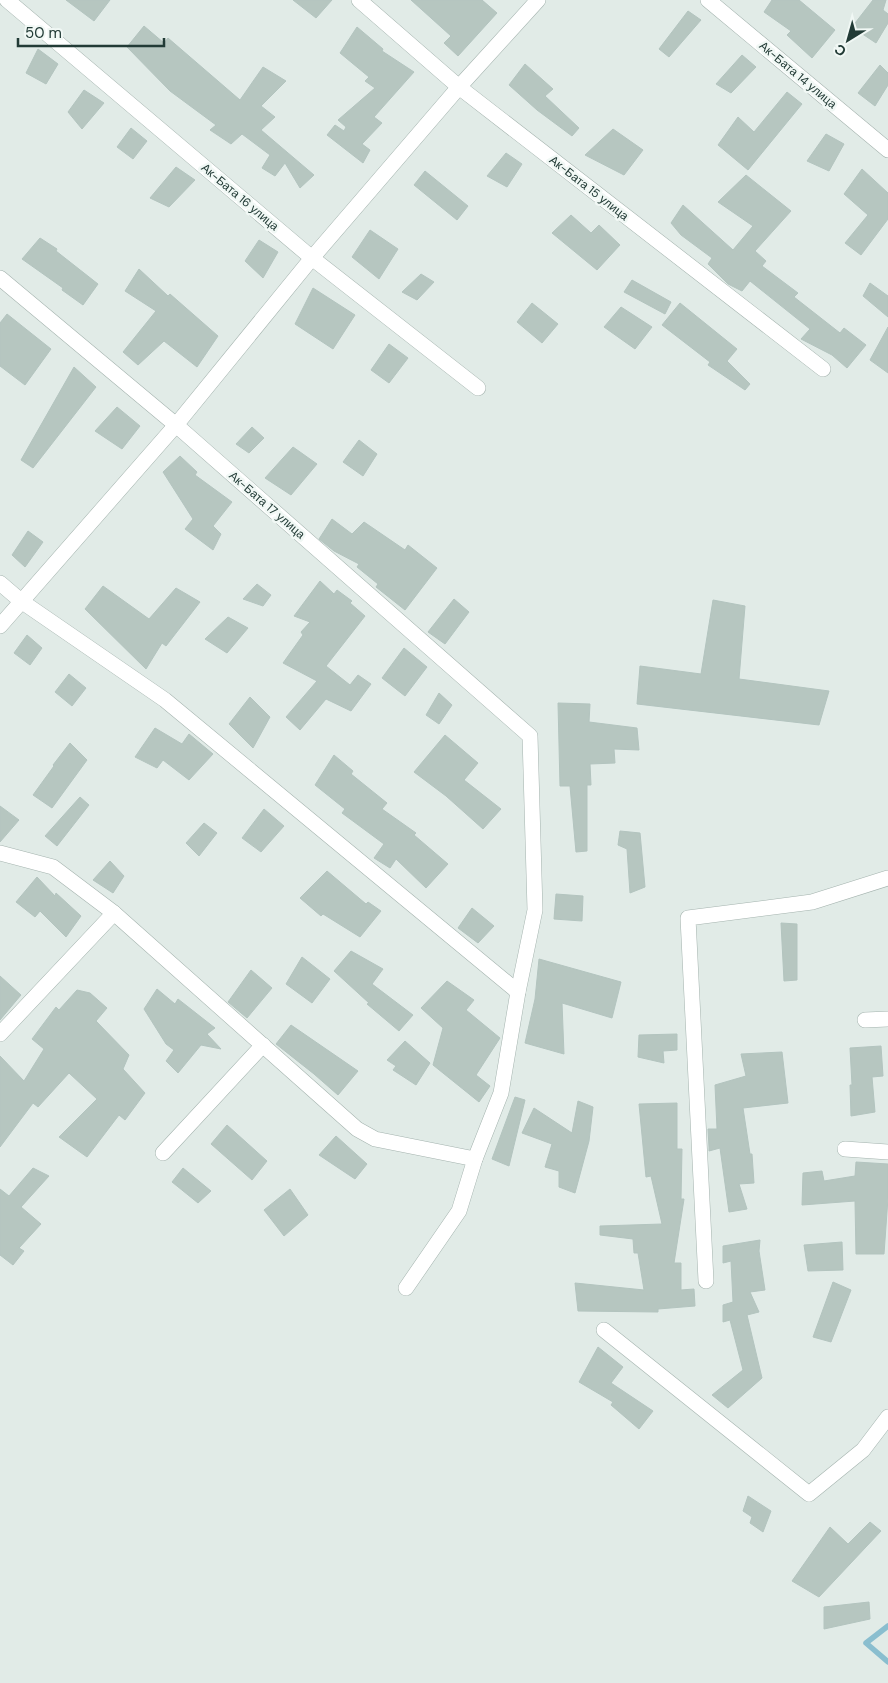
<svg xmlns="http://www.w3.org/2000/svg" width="888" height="1683" font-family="'DM Sans',sans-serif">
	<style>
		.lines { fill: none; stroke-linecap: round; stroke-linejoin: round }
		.stream { stroke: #8abecf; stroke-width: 5.5 }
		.building { fill: #b6c6c0; stroke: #b3c4bf }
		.minor-casing { stroke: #a4b3ae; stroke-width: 16 }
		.minor { stroke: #fff; stroke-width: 15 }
		.labels { text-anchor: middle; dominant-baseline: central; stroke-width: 5; stroke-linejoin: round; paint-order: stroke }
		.street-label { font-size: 12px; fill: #223b36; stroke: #f1f8f5 }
	</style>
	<rect width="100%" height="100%" fill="#e1ebe7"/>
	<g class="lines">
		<polyline class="stream" points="888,1626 866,1643 888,1662"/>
	</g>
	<g class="building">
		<polygon points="66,0 110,0 94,21"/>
		<polygon points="293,0 332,0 316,18"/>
		<polygon points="411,0 482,0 497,13 458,56 444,43 451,36"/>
		<polygon points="772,0 799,0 835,30 812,58 787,35 791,31 764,12"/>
		<polygon points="873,0 886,0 883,10 888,14 888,23 876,43 852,27"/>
		<polygon points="688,11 701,20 669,57 659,49"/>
		<polygon points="144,26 164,43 168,38 240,100 263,67 286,81 261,106 275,117 261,130 314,175 300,188 285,163 275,176 262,168 270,155 242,134 231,144 210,130 216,125 170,91 127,47"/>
		<polygon points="357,27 383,49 382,51 414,72 374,117 382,123 362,144 370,150 363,163 327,135 335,125 344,131 346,127 338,120 375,88 365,81 369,77 340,53"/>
		<polygon points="38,49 58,64 46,84 26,73"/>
		<polygon points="742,55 756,67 731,93 716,84"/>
		<polygon points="525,64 553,89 545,96 579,128 572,136 537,110 509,85"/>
		<polygon points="880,65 888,73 888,85 875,106 858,93"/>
		<polygon points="84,90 104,103 82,129 68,112"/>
		<polygon points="787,92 802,104 748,170 718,145 738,117 754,132"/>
		<polygon points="131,128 147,141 133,159 117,147"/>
		<polygon points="613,129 643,150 624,175 585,155"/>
		<polygon points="826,134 844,144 829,171 807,161"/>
		<polygon points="506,153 522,164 507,187 487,176"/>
		<polygon points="176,167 195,180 169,207 150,198"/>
		<polygon points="862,169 888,193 888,219 861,255 845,243 868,215 844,194"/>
		<polygon points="425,171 468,206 457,220 414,185"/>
		<polygon points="746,175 791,211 755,251 766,261 762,266 798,293 794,297 840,333 844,328 866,345 847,368 832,355 801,339 810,329 750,281 742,291 728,284 708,264 712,258 681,235 671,223 683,205 733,250 753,226 718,202"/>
		<polygon points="571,215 591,233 599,225 620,245 597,270 552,233"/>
		<polygon points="370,230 398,249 379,279 352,257"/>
		<polygon points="40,238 57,249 56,251 98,284 83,305 62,290 63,288 22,259"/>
		<polygon points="259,240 278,252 263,278 245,261"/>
		<polygon points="139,269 168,296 170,294 218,336 197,367 164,341 138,365 123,352 156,311 125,291"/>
		<polygon points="421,274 434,282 417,300 402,292"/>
		<polygon points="632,280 671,302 665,314 624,292"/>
		<polygon points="870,283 888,296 888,317 863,296"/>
		<polygon points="313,288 355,315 333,349 295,324"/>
		<polygon points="532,303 558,324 542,343 517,322"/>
		<polygon points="680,303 737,349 727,361 750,384 745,390 708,365 710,362 662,325"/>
		<polygon points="621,307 652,327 635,349 604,327"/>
		<polygon points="7,314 51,349 25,385 0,366 0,323"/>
		<polygon points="888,327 888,373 870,360"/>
		<polygon points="389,344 408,358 389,383 371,370"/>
		<polygon points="74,367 96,387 33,468 21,460"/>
		<polygon points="117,407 140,426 122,449 95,431"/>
		<polygon points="252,427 264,438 249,453 236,444"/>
		<polygon points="359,440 377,454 363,476 343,462"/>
		<polygon points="293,447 317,464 291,495 265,478"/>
		<polygon points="180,456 197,472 195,475 232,502 213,526 221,534 213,550 185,529 193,519 163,472"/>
		<polygon points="332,519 352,534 364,522 405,550 408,545 437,568 405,610 376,587 378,584 357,567 359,564 334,551 319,539"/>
		<polygon points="28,531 43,542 25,567 12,555"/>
		<polygon points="320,581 334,594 337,590 352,601 350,603 365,616 326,666 350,685 358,675 371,684 351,711 326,699 300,730 286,717 317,681 283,663 303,635 301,632 310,622 294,616"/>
		<polygon points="257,584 271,595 263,606 243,599"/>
		<polygon points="103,586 149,619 176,588 200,602 166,646 162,643 146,669 85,609"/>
		<polygon points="454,599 469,612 445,644 428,632"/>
		<polygon points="713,600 745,606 739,679 829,691 819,725 637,704 640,666 701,674"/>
		<polygon points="228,617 248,628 227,653 205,639"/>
		<polygon points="27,635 42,648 30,665 14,653"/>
		<polygon points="404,648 427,667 405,696 382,678"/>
		<polygon points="69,674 86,688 72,706 55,692"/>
		<polygon points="439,693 452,705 439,724 426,715"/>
		<polygon points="250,697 270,717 253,748 229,724"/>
		<polygon points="558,703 590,704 589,722 637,728 639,750 614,749 615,763 590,764 591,785 587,785 587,851 576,852 570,786 560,786"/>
		<polygon points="155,728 182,744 189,734 213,754 189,780 163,760 157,768 135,757"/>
		<polygon points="445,735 478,763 464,780 501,809 483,829 446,796 414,772"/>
		<polygon points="70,743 87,760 52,808 33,795 54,766 53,765"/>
		<polygon points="334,755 353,771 351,774 387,803 382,809 416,833 414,835 448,864 426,888 396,859 390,868 374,858 384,844 342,813 345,809 315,785"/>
		<polygon points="80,797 89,805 57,846 45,836"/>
		<polygon points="0,806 19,820 0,842"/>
		<polygon points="264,809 284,826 261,852 242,838"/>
		<polygon points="204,823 217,833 199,856 186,843"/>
		<polygon points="620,831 640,833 645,887 630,893 627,849 618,845"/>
		<polygon points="110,861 124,876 113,893 93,880"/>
		<polygon points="327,871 366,904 368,902 381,911 360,937 323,914 321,916 300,898"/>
		<polygon points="37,877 55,896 56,893 81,916 66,937 40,911 35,917 16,902"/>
		<polygon points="556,894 583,896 582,921 554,919"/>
		<polygon points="472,908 494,926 478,943 458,928"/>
		<polygon points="781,923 797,924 797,980 784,981"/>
		<polygon points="351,951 383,969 372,984 413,1015 399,1031 367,1004 369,1003 334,971"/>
		<polygon points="302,957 330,979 312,1003 286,984"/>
		<polygon points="539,959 621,982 612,1018 562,1003 564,1054 525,1043 535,999"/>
		<polygon points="251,970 272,988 247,1018 228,1002"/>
		<polygon points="0,976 21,995 0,1020"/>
		<polygon points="447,981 474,1000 466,1010 500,1038 476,1075 490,1086 479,1102 433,1065 443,1028 421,1008"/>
		<polygon points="157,989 175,1004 178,999 215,1028 207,1034 221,1049 201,1045 178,1073 166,1061 174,1050 166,1044 144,1009"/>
		<polygon points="77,990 90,993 107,1008 96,1021 129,1055 123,1069 145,1093 125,1120 119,1115 87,1157 59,1137 97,1099 69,1073 38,1107 33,1103 0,1147 0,1056 24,1081 44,1049 32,1039 56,1007 59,1010"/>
		<polygon points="291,1025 358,1071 338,1095 314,1074 276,1044"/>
		<polygon points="677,1034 677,1050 663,1051 664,1063 638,1057 639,1035"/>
		<polygon points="405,1041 430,1063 416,1085 393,1070 396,1066 387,1060"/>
		<polygon points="881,1046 883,1076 872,1077 875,1112 851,1116 850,1085 852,1085 850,1048"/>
		<polygon points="782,1052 788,1103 743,1108 750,1154 752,1154 754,1183 739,1184 747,1209 729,1212 720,1148 709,1151 709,1147 708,1129 717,1129 715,1085 746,1076 741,1054"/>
		<polygon points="515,1097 525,1100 509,1166 492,1159"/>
		<polygon points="578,1101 593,1107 589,1141 575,1193 559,1187 559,1171 545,1167 552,1144 522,1133 534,1108 572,1133"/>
		<polygon points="677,1103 677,1149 682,1149 681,1199 684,1199 674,1263 681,1263 681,1290 694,1289 695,1306 658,1309 658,1312 578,1311 575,1283 644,1290 638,1253 634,1253 633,1239 600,1235 600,1226 662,1224 651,1176 646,1177 639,1104"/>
		<polygon points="227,1125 267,1161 252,1180 211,1144"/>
		<polygon points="336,1136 367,1164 355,1179 319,1155"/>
		<polygon points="856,1162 888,1164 888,1198 884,1254 856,1254 855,1201 802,1205 803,1173 822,1171 824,1181 855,1176"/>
		<polygon points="33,1168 49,1176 21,1207 41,1224 19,1248 24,1251 13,1265 0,1255 0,1189 9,1196"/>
		<polygon points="183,1168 211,1191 198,1203 172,1182"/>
		<polygon points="290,1189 308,1215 284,1236 264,1210"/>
		<polygon points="760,1240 759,1251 765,1290 750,1292 759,1312 747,1315 762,1378 728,1408 712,1395 743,1370 730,1320 723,1322 723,1305 733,1302 731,1261 723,1263 723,1246"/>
		<polygon points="842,1242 843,1270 808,1271 804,1245"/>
		<polygon points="833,1282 851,1290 831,1342 813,1337"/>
		<polygon points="598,1347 623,1367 611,1383 653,1411 639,1429 611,1405 613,1402 579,1382"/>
		<polygon points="748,1496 771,1511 763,1532 750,1523 752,1517 743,1511"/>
		<polygon points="870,1522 881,1531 819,1597 792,1581 830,1527 848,1544"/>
		<polygon points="869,1602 870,1619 824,1629 824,1607"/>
	</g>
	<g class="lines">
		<defs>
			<g id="minor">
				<polyline points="7,0 312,258 478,388"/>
				<polyline points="359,0 459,87 823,369"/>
				<polyline points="708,0 888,150"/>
				<polyline points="0,278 176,425 530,736 535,910 518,992 501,1093 475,1159 459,1211 406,1288"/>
				<polyline points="0,583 21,601 165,700 518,992"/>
				<polyline points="0,626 176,425 312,258 459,87 538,0"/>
				<polyline points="0,853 53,867 114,913 357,1129 375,1139 475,1159"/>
				<polyline points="865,1020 888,1019"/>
				<polyline points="0,1034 114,913"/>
				<polyline points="845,1149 888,1152"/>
				<polyline points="163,1153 263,1045"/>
				<polyline points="706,1281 688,918 812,902 888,878"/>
				<polyline points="604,1330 809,1494 863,1450 888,1417"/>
			</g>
		</defs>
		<use href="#minor" class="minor-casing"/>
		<use href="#minor" class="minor"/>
	</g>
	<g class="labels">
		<g class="street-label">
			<text transform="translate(798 75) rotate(40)">Ак-Бата 14 улица</text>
			<text transform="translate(589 188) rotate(38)">Ак-Бата 15 улица</text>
			<text transform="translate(240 197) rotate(40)">Ак-Бата 16 улица</text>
			<text transform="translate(267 505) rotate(41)">Ак-Бата 17 улица</text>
		</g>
	</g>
	<g transform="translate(848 40) rotate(217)" stroke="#f1f8f5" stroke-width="4" paint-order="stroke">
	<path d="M0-4L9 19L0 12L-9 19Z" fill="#223b36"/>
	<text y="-8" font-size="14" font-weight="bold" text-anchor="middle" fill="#223b36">С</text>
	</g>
	<path d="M18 38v8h146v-8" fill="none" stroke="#223b36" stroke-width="2.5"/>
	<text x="25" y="38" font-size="15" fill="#223b36" stroke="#f1f8f5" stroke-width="4" paint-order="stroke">50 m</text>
</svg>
